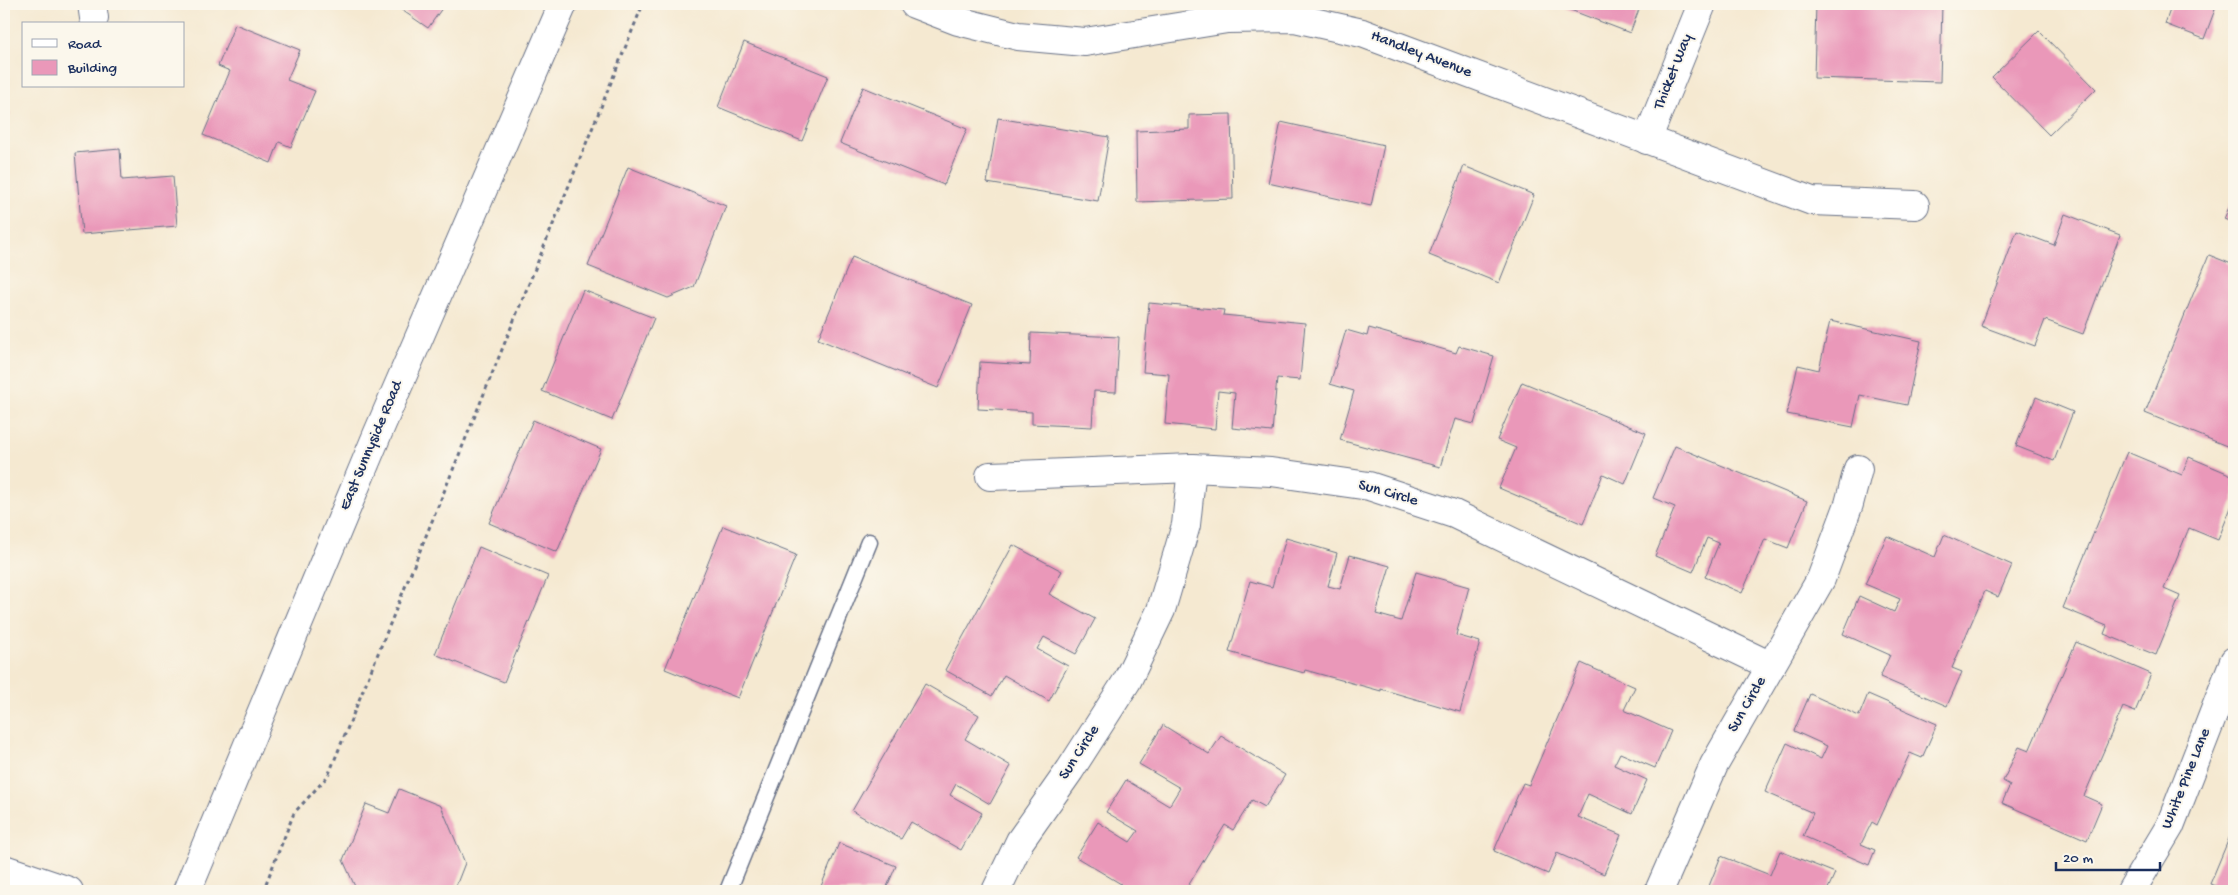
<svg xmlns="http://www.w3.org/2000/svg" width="2238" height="895" font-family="'Gochi Hand',sans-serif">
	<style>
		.building { fill: #ea98b9 }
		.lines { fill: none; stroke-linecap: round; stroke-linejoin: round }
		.lane-casing { stroke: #677086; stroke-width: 19 }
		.street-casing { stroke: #677086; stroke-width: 30 }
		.secondary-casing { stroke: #677086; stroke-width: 30 }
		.primary-casing { stroke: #677086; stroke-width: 30 }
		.path { stroke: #677086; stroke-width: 3; stroke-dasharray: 4 4; stroke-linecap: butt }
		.lane { stroke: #fff; stroke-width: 16 }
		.street { stroke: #fff; stroke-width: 28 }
		.secondary { stroke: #fff; stroke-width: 28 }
		.primary { stroke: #fff; stroke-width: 28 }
		.labels { text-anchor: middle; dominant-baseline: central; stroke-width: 4; stroke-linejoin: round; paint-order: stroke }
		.street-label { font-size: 16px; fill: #1b2f5e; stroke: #fbf7ec }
	</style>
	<rect width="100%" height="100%" fill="#fbf7ec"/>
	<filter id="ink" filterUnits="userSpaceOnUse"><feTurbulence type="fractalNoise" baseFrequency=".02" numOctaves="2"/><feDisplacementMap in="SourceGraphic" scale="10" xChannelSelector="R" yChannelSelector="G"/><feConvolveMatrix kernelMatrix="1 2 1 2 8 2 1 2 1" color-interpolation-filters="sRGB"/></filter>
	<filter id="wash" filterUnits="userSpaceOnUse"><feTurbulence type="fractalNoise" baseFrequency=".0096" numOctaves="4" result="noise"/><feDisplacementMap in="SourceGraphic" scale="20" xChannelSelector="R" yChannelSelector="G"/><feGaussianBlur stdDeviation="1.12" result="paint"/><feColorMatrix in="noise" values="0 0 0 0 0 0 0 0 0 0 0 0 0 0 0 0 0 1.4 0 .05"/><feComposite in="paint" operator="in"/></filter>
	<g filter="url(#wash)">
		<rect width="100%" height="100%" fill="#f5e9d1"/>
		<g id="blocks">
			<g class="building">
				<polygon points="393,4 445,4 428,28"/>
				<polygon points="1555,4 1641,4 1630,33"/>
				<polygon points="1816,4 1942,4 1940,82 1814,78"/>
				<polygon points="2172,4 2217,4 2204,39 2165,24"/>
				<polygon points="235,24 300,50 287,80 315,91 291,147 279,142 271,163 203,135 230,71 218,66"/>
				<polygon points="2039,31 2096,89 2049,135 1992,77"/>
				<polygon points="744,42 828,76 802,141 718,107"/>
				<polygon points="863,87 967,129 944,185 840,143"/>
				<polygon points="4,107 11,114 4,121"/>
				<polygon points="1231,114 1233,199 1137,202 1136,131 1189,129 1189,115"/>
				<polygon points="998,118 1109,137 1098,201 987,183"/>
				<polygon points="1281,122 1384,145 1371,206 1268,183"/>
				<polygon points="120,149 122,180 173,176 177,226 82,234 75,153"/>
				<polygon points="1464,166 1534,195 1499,283 1429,255"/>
				<polygon points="628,167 726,206 694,287 668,298 588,266"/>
				<polygon points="2234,195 2234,223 2224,219"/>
				<polygon points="2065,214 2120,235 2083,334 2045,320 2035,346 1981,326 2017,231 2054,245"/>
				<polygon points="2209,255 2234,265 2234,449 2145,413"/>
				<polygon points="852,257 972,305 938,388 818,339"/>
				<polygon points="583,290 654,318 612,420 542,391"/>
				<polygon points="1149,303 1224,310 1223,315 1305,323 1300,380 1277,378 1272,432 1232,428 1235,393 1218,391 1215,429 1165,424 1169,374 1143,372"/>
				<polygon points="1830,321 1921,341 1907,405 1860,395 1853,427 1787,414 1798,365 1819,370"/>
				<polygon points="1369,328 1456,353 1459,346 1494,356 1474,424 1455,419 1440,467 1340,440 1354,391 1330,384 1346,330 1367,336"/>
				<polygon points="1031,333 1119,337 1116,392 1094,391 1092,427 1032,424 1032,412 978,409 980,362 1030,365"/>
				<polygon points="1522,382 1646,433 1625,484 1603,474 1583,524 1499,488 1516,448 1497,440"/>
				<polygon points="2036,397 2073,412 2054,461 2016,446"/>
				<polygon points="533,420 601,449 557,552 489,523"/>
				<polygon points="1675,446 1807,501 1788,548 1765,539 1742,593 1705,577 1719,543 1707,538 1693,572 1655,556 1675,507 1653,498"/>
				<polygon points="2127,452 2182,475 2189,457 2234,476 2234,500 2218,540 2189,528 2164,589 2180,596 2156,655 2104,634 2107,626 2063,608"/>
				<polygon points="723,526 796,555 738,698 665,669"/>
				<polygon points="1944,535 2012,565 1998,597 1985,591 1952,668 1962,672 1947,706 1880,677 1890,655 1843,634 1859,596 1894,612 1900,599 1865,584 1887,536 1935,557"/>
				<polygon points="1286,538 1337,553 1328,586 1340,589 1350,555 1390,566 1376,614 1401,621 1416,572 1469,587 1456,635 1480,642 1460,712 1381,689 1381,691 1305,670 1304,673 1229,652 1250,581 1272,587"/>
				<polygon points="1013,545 1062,571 1049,594 1095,619 1076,654 1044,637 1037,649 1068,666 1049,701 1004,675 992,696 945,670"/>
				<polygon points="479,547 548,576 504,682 435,654"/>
				<polygon points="2076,642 2151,674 2135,712 2123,707 2084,796 2102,804 2087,840 2002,803 2010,785 2003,781 2019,747 2029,751"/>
				<polygon points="1581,663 1635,687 1624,710 1671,731 1655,768 1620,753 1614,765 1647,780 1632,814 1588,794 1578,817 1621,835 1604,874 1557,853 1548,874 1494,851 1523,783 1529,785"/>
				<polygon points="925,684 979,715 965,739 1011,766 990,804 956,784 950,795 982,813 961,850 911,822 901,839 852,811"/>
				<polygon points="1810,694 1859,716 1868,694 1937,724 1922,758 1910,753 1877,825 1872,822 1861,844 1875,850 1869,865 1803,836 1813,813 1765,792 1787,743 1821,759 1827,746 1794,731"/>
				<polygon points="1163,725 1209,754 1221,736 1285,775 1265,807 1252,800 1233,830 1225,825 1185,891 1116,891 1121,884 1076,857 1098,822 1130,842 1138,831 1106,812 1126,780 1169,806 1180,788 1139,764"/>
				<polygon points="399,789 441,806 465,863 454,891 357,891 343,860 366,804 389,813"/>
				<polygon points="2230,836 2234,838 2234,891 2228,891 2210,884"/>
				<polygon points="839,843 896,866 886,889 891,891 819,891"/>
				<polygon points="1780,851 1835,873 1827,891 1707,891 1721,856 1770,875"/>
			</g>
		</g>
	</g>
	<g filter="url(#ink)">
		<use href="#blocks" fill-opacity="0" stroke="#677086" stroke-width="1"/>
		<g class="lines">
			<defs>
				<polyline id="lane" points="728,891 869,542"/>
				<g id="street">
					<polyline points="92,4 94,18"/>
					<polyline points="914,4 958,21 1018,36 1085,42 1227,19 1295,18 1362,33 1812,201 1915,205"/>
					<polyline points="1647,140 1702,4"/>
					<polyline points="990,476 1192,468 1271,472 1369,486 1454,514 1771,666"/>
					<polyline points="996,891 1020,841 1070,770 1127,681 1161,610 1186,525 1192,468"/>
					<polyline points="1659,891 1714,765 1821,579 1849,504 1858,469"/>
					<polyline points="2131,891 2170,826 2234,661"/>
				</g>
				<polyline id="secondary" points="4,869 69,891"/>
				<polyline id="primary" points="187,891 377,435 563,4"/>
			</defs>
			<use href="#lane" class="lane-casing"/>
			<use href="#street" class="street-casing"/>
			<use href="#secondary" class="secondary-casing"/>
			<use href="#primary" class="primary-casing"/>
			<polyline class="path" points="263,891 294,813 328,776 643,4"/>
			<use href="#lane" class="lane"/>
			<use href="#street" class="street"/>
			<use href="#secondary" class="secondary"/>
			<use href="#primary" class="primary"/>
		</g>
	</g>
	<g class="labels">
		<g class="street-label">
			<text transform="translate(1421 55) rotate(21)">Handley Avenue</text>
			<text transform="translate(1674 72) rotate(-68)">Thicket Way</text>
			<text transform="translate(372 446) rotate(-67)">East Sunnyside Road</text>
			<text transform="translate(1388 494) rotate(16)">Sun Circle</text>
			<text transform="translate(1748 705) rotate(-60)">Sun Circle</text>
			<text transform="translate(1080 753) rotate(-57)">Sun Circle</text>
			<text transform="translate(2187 779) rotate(-68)">White Pine Lane</text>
		</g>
	</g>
	<rect width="2238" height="895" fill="none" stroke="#fbf7ec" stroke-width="20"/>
	<rect x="22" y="22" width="162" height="65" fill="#fbf7ec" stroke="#a1a7b3"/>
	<rect x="32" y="39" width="25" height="8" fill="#ffffff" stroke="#a1a7b3"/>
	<text x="68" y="48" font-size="15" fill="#1b2f5e">Road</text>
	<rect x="32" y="60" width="25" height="15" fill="#ea98b9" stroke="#a1a7b3"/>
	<text x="68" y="72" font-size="15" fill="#1b2f5e">Building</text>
	<path d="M2056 862v8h104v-8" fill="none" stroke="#1b2f5e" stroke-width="2.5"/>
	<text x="2063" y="862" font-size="15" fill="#1b2f5e" stroke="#fbf7ec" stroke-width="4" paint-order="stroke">20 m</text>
</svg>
